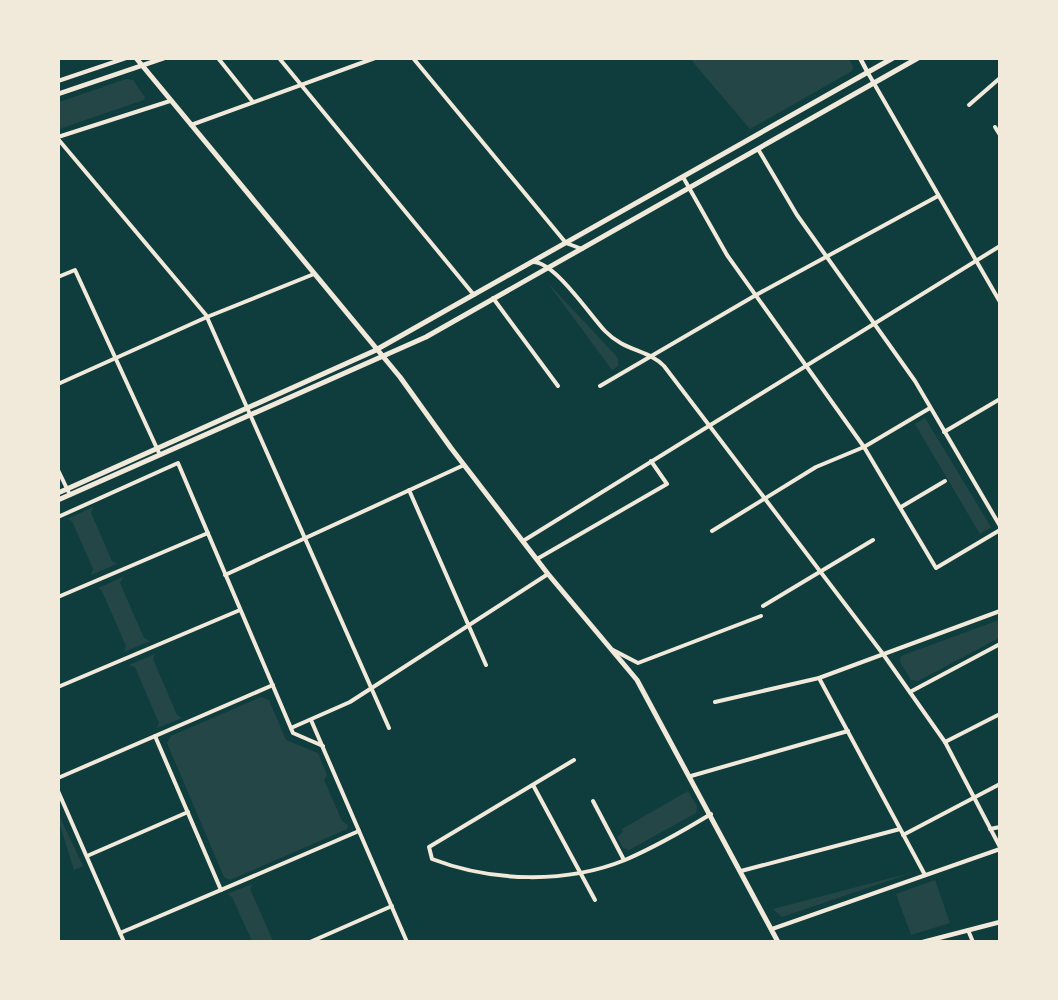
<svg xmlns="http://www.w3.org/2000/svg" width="1058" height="1000" font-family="'Exo 2',sans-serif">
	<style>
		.green { fill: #244646 }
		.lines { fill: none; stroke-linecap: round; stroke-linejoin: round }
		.minor { stroke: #f1e9da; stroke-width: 4 }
		.tertiary { stroke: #f1e9da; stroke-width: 4.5 }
		.secondary { stroke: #f1e9da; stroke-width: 5 }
		.primary { stroke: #f1e9da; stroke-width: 5 }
	</style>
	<rect width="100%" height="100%" fill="#0f3d3e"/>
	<g class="green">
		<polygon points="696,58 849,59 853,67 852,71 750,129 692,61"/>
		<polygon points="126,79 133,80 145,97 144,100 59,129 59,102"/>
		<polygon points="547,282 618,358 618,366 612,370"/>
		<polygon points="925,418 991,527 980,534 915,424"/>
		<polygon points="93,507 91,513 112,561 117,564 91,575 93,569 72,521 67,519"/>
		<polygon points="123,577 120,583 144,638 150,641 124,652 126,646 102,591 98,588"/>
		<polygon points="999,620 999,638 918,681 911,680 900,662 901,656"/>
		<polygon points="155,654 153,659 177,715 182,718 157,728 159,723 135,667 129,665"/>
		<polygon points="261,697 269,700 286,740 318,753 327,775 324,780 342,821 348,825 347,829 230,880 224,877 167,743 171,736"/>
		<polygon points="688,791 697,806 696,813 629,850 623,848 617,837 623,832 622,829"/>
		<polygon points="58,813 83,866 74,870 59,822"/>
		<polygon points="914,872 782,917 773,909"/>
		<polygon points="935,880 950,923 911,935 896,894"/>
		<polygon points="253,884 250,889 273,941 252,941 232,897 227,894"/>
	</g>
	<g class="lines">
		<g class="minor">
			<polyline points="218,58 253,102"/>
			<polyline points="279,58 474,295"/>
			<polyline points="413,58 566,243 582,249"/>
			<polyline points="868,73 1000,302"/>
			<polyline points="58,81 126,58"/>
			<polyline points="969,105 1000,78"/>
			<polyline points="191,125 375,58"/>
			<polyline points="995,127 1000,135"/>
			<polyline points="58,137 170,101"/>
			<polyline points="58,139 206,315 389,728"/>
			<polyline points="758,149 797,215 915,381 1000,526"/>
			<polyline points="683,177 727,255 864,447 936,568 1000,530"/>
			<path d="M533,262C555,262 589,314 605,331C624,351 649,350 664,366L883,654L945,742L1000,847"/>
			<polyline points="58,277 75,270 160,455"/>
			<polyline points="493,298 558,386"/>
			<polyline points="58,384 207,317 314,274"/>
			<polyline points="600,386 756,295 938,196"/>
			<polyline points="944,432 1000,399"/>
			<polyline points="58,470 70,495"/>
			<polyline points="409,490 486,665"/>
			<polyline points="901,507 945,481"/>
			<polyline points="58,517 178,463 293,733 323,746"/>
			<polyline points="712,531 816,467 864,447 930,408"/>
			<polyline points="523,541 1000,246"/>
			<polyline points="537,559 667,484 651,461"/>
			<polyline points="225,575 464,465"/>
			<polyline points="58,597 208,533"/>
			<polyline points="763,606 873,540"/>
			<polyline points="613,650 638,663 761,616"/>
			<polyline points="819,678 925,875"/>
			<polyline points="58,687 240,610"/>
			<polyline points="910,692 1000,644"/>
			<polyline points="715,702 819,678 1000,611"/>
			<polyline points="311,720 407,942"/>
			<polyline points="291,728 350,702 548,574"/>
			<polyline points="155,736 221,890"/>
			<polyline points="945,742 1000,714"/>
			<path d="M574,760L429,847L432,859C492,882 566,884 625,860C655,847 683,831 711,814"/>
			<polyline points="691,776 848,731"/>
			<polyline points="58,778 273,685"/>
			<polyline points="533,785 595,900"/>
			<polyline points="58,791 124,942"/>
			<polyline points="593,801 624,860"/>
			<polyline points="990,829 1000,827"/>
			<polyline points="903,835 1000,784"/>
			<polyline points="87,856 188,812"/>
			<polyline points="741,871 900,829"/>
			<polyline points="772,929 1000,849"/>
			<polyline points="968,930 973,942"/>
			<polyline points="120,933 359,831"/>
			<polyline points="310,942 392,906"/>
		</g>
		<g class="tertiary">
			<polyline points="860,58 868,73"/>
			<polyline points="58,94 164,58"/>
			<polyline points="923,942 1000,922"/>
		</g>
		<polyline class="secondary" points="136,58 400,377 451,448 548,574 637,680 778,942"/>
		<g class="primary">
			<polyline points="58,493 374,351 893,58"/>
			<polyline points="58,500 426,337 918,58"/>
		</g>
	</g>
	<rect width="1058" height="1000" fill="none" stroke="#f1e9da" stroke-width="120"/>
</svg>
